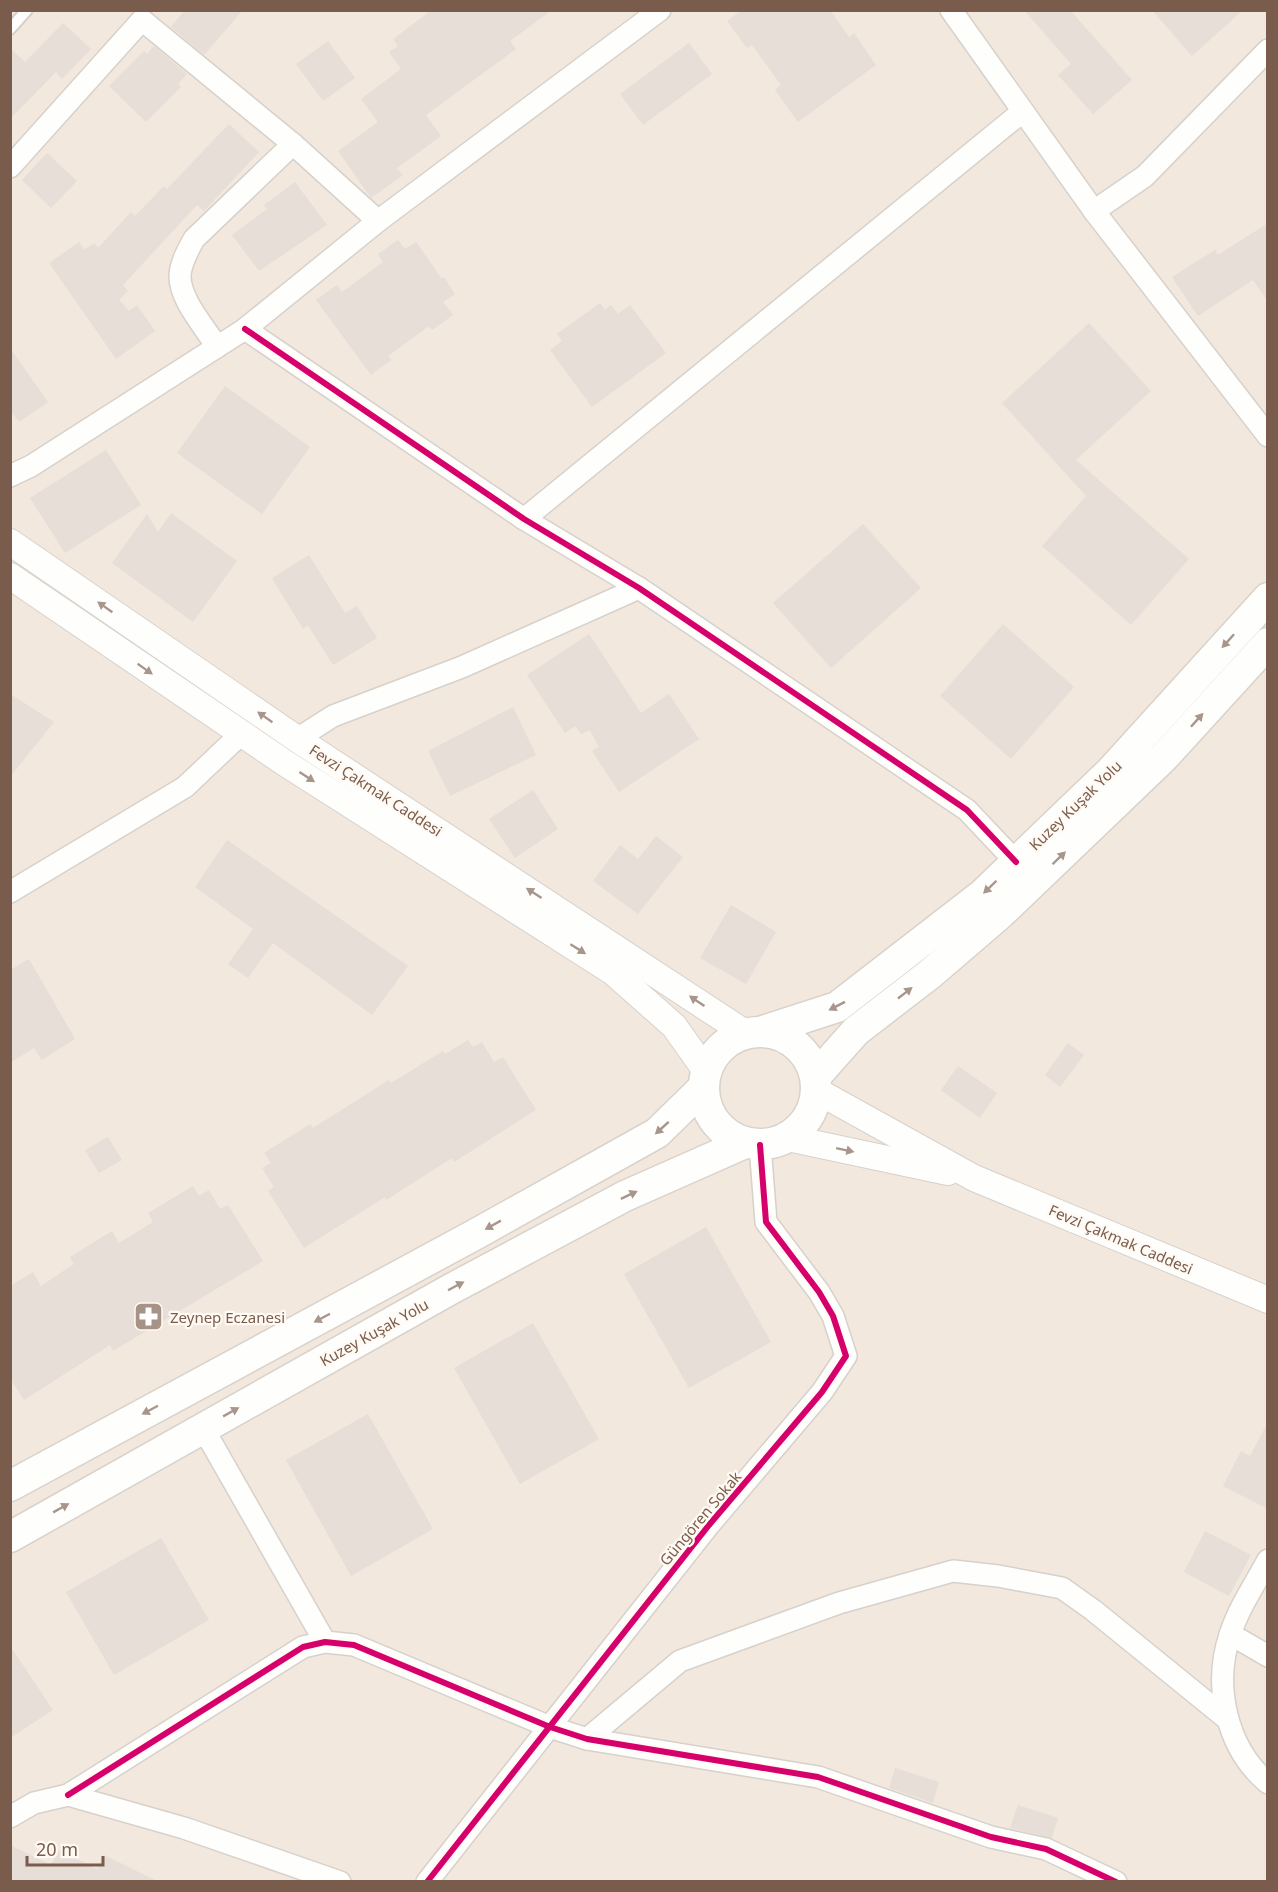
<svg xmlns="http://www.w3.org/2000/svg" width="1278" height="1892" font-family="'Noto Sans',sans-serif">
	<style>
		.residential { fill: #f2e8de }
		.building { fill: #e6ded7 }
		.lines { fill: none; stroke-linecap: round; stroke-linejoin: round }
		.service-casing { stroke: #d7d1cb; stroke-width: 14 }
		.minor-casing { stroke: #d7d1cb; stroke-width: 24 }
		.tertiary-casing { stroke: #d7d1cb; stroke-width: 28 }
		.secondary-casing { stroke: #d9d2cb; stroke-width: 33 }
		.service { stroke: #fefefd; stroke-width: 10 }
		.minor { stroke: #fefefd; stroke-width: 21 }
		.tertiary { stroke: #fefefd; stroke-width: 26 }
		.secondary { stroke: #fefefd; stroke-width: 30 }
		.cycleway-casing { stroke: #fffaf3; stroke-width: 10 }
		.cycleway { stroke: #d6006c; stroke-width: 6 }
		.oneway { fill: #a8958b }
		.labels { text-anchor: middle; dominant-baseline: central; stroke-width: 4.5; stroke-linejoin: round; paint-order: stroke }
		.street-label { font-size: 15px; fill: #7a5c4d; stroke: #fffaf3 }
		.poi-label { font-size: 15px; fill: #7a5c4d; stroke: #fffaf3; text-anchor: start }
	</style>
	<rect width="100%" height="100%" fill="#f9f5f0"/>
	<rect class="residential" x="11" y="11" width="1256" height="1870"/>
	<g class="building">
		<polygon points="185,10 243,10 204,55 171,27"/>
		<polygon points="432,10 552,10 510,41 516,49 426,115 441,136 397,168 403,175 371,198 338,151 378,122 361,99 401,69 389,52 398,46 393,39"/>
		<polygon points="742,10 830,10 849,37 854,33 876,65 798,122 775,90 781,85 752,45 747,48 727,21"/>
		<polygon points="1024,10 1070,10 1132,80 1093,114 1058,75 1071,64"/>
		<polygon points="1152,10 1243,10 1192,56"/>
		<polygon points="63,23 91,49 62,79 56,72 10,119 10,48 25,62"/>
		<polygon points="328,41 355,78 323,101 296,64"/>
		<polygon points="689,43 712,74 643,125 620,94"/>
		<polygon points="154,46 187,74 178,84 181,87 146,122 109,86 144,51 147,54"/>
		<polygon points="229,124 259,152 204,211 197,205 123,285 128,291 119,300 129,311 137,305 155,331 116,359 49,263 79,242 84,250 94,243 98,248 131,212 135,216 164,186 167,189"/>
		<polygon points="47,153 77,181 51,208 22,180"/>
		<polygon points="295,182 327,225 259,271 232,235 267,209 264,205"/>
		<polygon points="1268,223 1268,302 1253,280 1198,316 1172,277 1215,250 1218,255"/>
		<polygon points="398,240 405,249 416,242 442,279 444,277 455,294 443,302 453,315 432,330 429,326 388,356 391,360 371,375 316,300 337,285 342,292 383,262 378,254"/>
		<polygon points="600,303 605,310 611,305 618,314 630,305 666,353 592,407 550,350 562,341 557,334"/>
		<polygon points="1089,323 1151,391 1076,460 1189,559 1131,625 1042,546 1086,496 1002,403"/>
		<polygon points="10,348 48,402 19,422 10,410"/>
		<polygon points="225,386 310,447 262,514 177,453"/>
		<polygon points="106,450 141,505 65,553 30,498"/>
		<polygon points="171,513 237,561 193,622 112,563 147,514 158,532"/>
		<polygon points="863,524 921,588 831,668 773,603"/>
		<polygon points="309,555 345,613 357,606 377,638 333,665 308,625 303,629 272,578"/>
		<polygon points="1003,624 1074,687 1011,759 940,696"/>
		<polygon points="589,634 641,713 669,694 699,739 619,792 592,751 599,747 590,730 581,734 575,726 565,733 527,675"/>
		<polygon points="10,694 54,722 10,777"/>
		<polygon points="513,707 536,755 450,796 428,751"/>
		<polygon points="533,790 558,829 515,858 489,819"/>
		<polygon points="656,836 683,857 638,914 593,881 620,845 638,859"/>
		<polygon points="227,840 408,966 372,1015 273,943 248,978 228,964 253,929 195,887"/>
		<polygon points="731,905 776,932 746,984 700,958"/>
		<polygon points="29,959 75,1039 42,1060 34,1048 10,1063 10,970"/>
		<polygon points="468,1040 473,1047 482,1042 494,1062 503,1057 536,1110 454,1162 452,1158 386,1200 385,1197 304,1248 268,1191 274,1187 262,1168 271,1163 264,1153 310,1124 313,1128 389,1080 391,1083 443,1051 445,1054"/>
		<polygon points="1068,1043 1084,1055 1060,1087 1045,1075"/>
		<polygon points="958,1066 997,1093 980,1118 941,1090"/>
		<polygon points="108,1137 122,1160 99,1173 85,1150"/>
		<polygon points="193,1186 199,1196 209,1190 220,1209 228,1205 263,1261 113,1351 110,1345 24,1400 10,1378 10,1286 33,1272 41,1286 74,1264 70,1257 112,1231 119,1243 153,1222 148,1213"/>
		<polygon points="706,1227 771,1342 689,1388 624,1274"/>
		<polygon points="533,1323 599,1439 520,1484 454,1368"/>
		<polygon points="368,1414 433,1529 351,1576 286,1460"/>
		<polygon points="1268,1422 1268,1509 1223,1486 1241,1451 1250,1456"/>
		<polygon points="1205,1531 1251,1555 1229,1596 1184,1572"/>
		<polygon points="161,1538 209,1620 114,1675 66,1592"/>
		<polygon points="10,1646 53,1710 10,1738"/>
		<polygon points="895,1768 939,1782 933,1803 889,1788"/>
		<polygon points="1018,1805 1058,1818 1052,1838 1010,1828"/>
		<polygon points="10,1845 51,1865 59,1850 97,1869 104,1855 157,1881 10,1881"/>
	</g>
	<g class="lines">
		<defs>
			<polyline id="service" points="10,29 27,10"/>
			<g id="minor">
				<polyline points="951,10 1094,211 1268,436"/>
				<polyline points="10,167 142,20 293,144 378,221"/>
				<polyline points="1094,211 1145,176 1268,50"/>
				<polyline points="245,329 524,519 639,588 967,810 1016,862"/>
				<path d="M217,347C205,327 179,299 180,275C181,262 188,250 194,239L293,144"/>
				<polyline points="10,476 31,466 245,329 378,221 660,10"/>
				<polyline points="524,519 1022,112"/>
				<polyline points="297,739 333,716 462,667 639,588"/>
				<polyline points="10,892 185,787 241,734"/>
				<polyline points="203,1428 325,1642"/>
				<path d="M1268,1560C1255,1584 1238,1609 1230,1635C1213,1685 1226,1748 1268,1783"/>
				<polyline points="1230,1634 1268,1656"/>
				<polyline points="587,1739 680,1661 839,1603 953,1571 998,1576 1062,1588 1093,1610 1226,1718"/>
				<polyline points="68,1795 303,1647 325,1642 354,1645 550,1727 587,1739 818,1777 991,1837 1046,1849 1116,1882"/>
				<polyline points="10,1817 34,1803 68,1795 184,1828 340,1882"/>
				<polyline points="427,1882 709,1525 822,1392 846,1356 833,1316 819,1292 766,1222 760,1145"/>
			</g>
			<g id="tertiary">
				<polyline points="10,542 297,739 745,1033"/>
				<polyline points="10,576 285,763 613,972 674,1026 706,1071"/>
				<polyline points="817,1091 974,1178 1268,1300"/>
				<polyline points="788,1138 948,1172"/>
			</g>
			<g id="secondary">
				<polyline points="763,1031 837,1007 983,894 1110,772 1268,598"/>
				<circle cx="760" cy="1088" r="56"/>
				<polyline points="816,1076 856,1031 930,974 1001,913 1164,757 1268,643"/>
				<polyline points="10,1486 476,1234 657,1133 704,1087"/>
				<polyline points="10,1537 451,1289 625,1196 745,1143"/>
			</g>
		</defs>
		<use href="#service" class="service-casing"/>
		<use href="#minor" class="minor-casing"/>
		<use href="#tertiary" class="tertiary-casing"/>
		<use href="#secondary" class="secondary-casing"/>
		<use href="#service" class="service"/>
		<use href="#minor" class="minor"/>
		<use href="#tertiary" class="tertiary"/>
		<use href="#secondary" class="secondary"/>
		<defs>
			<g id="cycleway">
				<polyline points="245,329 524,519 639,588 967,810 1016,862"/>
				<polyline points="68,1795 303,1647 325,1642 354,1645 550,1727 587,1739 818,1777 991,1837 1046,1849 1116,1882"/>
				<polyline points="427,1882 709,1525 822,1392 846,1356 833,1316 819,1292 766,1222 760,1145"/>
			</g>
		</defs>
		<use href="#cycleway" class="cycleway-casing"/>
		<use href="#cycleway" class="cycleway"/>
	</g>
	<defs><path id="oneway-solid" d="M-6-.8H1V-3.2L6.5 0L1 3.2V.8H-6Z" transform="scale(1.5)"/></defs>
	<g class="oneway">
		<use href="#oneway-solid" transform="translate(105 607) rotate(-145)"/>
		<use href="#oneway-solid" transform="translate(1228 641) rotate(132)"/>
		<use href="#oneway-solid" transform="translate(145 669) rotate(35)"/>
		<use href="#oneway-solid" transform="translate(265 717) rotate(-145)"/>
		<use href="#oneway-solid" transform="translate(1197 720) rotate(-48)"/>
		<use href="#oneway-solid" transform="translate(307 777) rotate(33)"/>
		<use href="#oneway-solid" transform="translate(1059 858) rotate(-44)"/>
		<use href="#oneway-solid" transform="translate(990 887) rotate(136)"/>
		<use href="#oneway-solid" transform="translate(534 893) rotate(-147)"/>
		<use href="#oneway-solid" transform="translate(578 949) rotate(32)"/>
		<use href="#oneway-solid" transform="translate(905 993) rotate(-38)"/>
		<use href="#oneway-solid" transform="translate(697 1001) rotate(-146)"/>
		<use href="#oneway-solid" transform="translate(837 1006) rotate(153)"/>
		<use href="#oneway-solid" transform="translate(662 1128) rotate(138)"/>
		<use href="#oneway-solid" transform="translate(845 1150) rotate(12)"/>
		<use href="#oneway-solid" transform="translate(629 1195) rotate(-25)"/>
		<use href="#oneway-solid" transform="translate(493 1225) rotate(151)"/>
		<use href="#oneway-solid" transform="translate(456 1286) rotate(-28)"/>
		<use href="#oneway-solid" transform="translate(322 1318) rotate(152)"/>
		<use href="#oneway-solid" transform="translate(150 1410) rotate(152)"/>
		<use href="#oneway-solid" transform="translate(231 1412) rotate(-29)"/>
		<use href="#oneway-solid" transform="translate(61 1508) rotate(-29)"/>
	</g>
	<defs>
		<symbol id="pharmacy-square" viewBox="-11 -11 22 22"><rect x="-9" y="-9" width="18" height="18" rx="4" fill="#a69286" stroke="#fffaf3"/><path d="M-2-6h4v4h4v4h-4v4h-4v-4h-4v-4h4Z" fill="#fff"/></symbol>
	</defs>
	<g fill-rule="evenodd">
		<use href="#pharmacy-square" x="132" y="1300" width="33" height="33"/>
	</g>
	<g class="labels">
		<g class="street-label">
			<text transform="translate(376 790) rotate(33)">Fevzi Çakmak Caddesi</text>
			<text transform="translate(1075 805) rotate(-44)">Kuzey Kuşak Yolu</text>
			<text transform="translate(1121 1239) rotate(23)">Fevzi Çakmak Caddesi</text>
			<text transform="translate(374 1332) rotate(-29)">Kuzey Kuşak Yolu</text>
			<text transform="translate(700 1518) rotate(-50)">Güngören Sokak</text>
		</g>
		<g class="poi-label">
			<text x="170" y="1317">Zeynep Eczanesi</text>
		</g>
	</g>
	<rect width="1278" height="1892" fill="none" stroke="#7a5c4d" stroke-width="24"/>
	<path d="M27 1856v9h76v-9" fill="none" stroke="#7a5c4d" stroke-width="3"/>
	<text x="36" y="1856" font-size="18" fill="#7a5c4d" stroke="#fffaf3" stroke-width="4.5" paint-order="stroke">20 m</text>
</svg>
